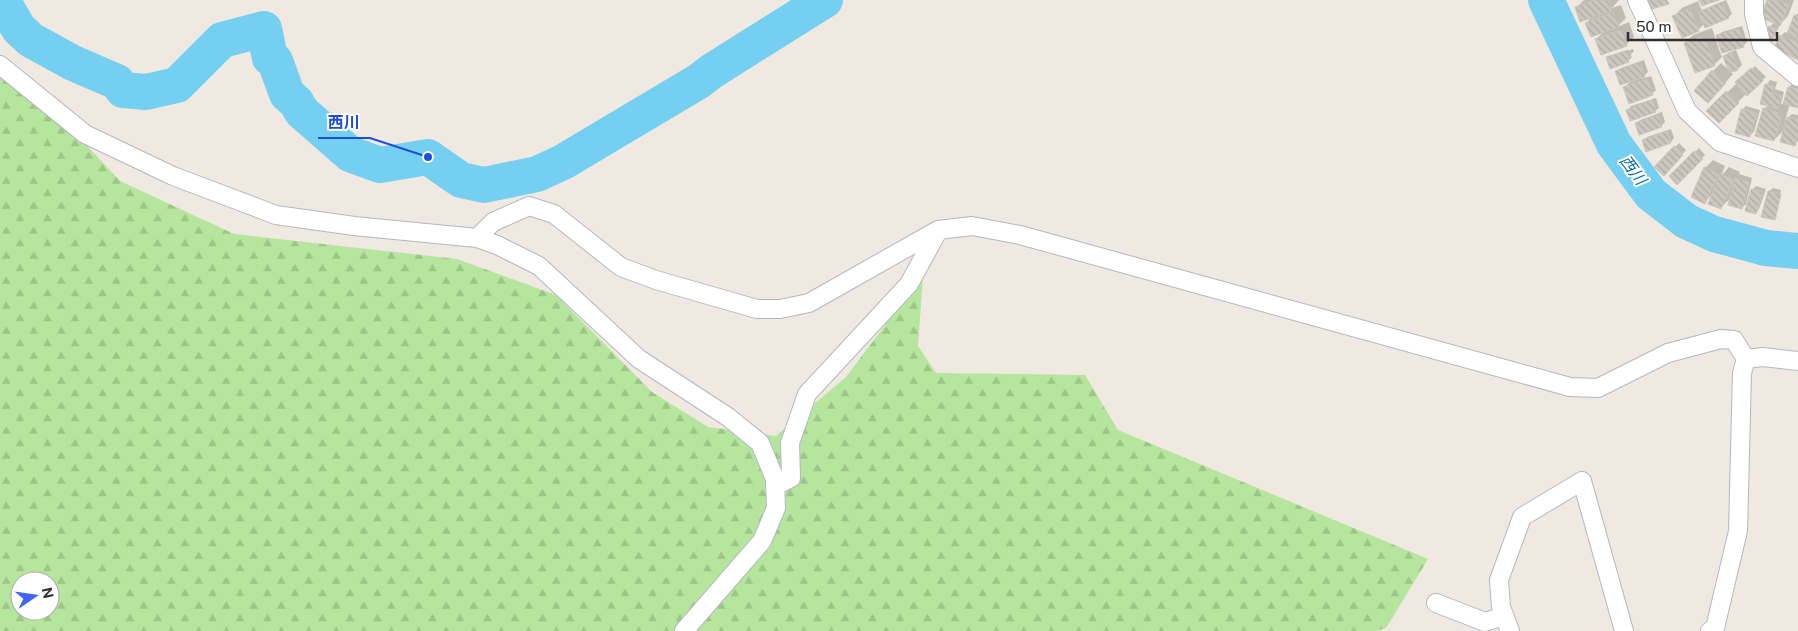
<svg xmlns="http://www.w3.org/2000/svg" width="1798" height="631" font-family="'Public Sans','Noto Sans JP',sans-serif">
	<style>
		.forest { fill: url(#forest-firs); fill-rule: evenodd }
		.shadow { fill: #0003 }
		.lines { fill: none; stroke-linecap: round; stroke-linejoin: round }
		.river { stroke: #75cff0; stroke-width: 36 }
		.building { fill: url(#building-back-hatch); stroke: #cbc5ba }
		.minor-casing { stroke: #b4b7c1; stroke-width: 20 }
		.minor { stroke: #fff; stroke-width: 18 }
		.labels { text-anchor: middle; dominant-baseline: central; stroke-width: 4; stroke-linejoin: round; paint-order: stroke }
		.water-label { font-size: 16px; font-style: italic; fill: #0d6fa3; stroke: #fff }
		.leader { fill: none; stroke: #1d4ed8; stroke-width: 2 }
		.callout-dot { fill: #1d4ed8; stroke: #fff; stroke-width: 2 }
		.callout-label { font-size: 16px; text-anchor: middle; font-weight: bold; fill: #1d4ed8; stroke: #fff; stroke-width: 4; stroke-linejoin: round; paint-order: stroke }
	</style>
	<defs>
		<pattern id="forest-firs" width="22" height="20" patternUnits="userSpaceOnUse" patternTransform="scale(1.25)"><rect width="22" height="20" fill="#b6e59e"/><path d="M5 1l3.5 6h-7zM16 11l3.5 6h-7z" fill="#9dc588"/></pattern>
		<pattern id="building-back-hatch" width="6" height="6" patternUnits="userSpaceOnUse" patternTransform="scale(1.25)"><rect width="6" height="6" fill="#cbc7bf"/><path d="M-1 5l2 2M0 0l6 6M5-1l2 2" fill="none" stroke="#afaba4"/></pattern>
	</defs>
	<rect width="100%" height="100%" fill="#efe9e1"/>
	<path class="forest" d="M0,77L64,121L120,181L234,234L457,259L556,295L652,392L708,427L776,436L846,377L886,324L924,263L918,346L936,373L1085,375L1118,430L1428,559L1386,628L1376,631H0ZM20,581H50V611H20Z"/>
	<g class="shadow">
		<polygon points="1584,0 1619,0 1612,8 1621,5 1626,18 1617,27 1629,22 1634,37 1626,45 1596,39 1605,31 1586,23 1594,15 1576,8"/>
		<polygon points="1726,0 1732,14 1728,17 1704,24 1699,29 1683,36 1674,16 1682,8 1698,1 1702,11"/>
		<polygon points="1768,0 1794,0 1788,16 1780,24 1775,36 1771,40 1770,27 1774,22"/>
		<polygon points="1798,13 1798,58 1776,48 1781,36 1785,32 1788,33 1795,16"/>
		<polygon points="1742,26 1747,42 1743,46 1720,52 1722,57 1714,65 1685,43 1693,35 1712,28 1720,52 1722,51 1718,35 1722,32"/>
		<polygon points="1633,49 1634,51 1630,55 1632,57 1628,61 1607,58 1610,55 1610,57"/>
		<polygon points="1736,50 1742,65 1738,69 1730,72 1733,74 1708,102 1713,71 1721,63 1730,71 1724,56 1728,53"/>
		<polygon points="1644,60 1648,72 1641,79 1651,76 1656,90 1652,94 1624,88 1632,80 1617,72 1621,68"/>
		<polygon points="1755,66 1766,77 1747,93 1719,121 1708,111"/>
		<polygon points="1770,80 1777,82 1775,89 1784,92 1781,104 1784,104 1789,87 1793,84 1798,85 1798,107 1790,104 1785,120 1792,114 1798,115 1798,141 1794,145 1785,129 1774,140 1764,109 1769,105 1761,103 1767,84"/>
		<polygon points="1656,98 1659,108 1655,111 1628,110 1631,106"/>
		<polygon points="1746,106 1760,110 1754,132 1750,135 1742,110"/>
		<polygon points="1662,112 1665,122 1661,126 1636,124 1640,120"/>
		<polygon points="1671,129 1674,138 1671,142 1647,150 1644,141 1647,137"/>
		<polygon points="1679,143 1686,150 1664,174 1656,167"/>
		<polygon points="1699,148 1705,155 1677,183 1671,176"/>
		<polygon points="1713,160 1725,166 1721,176 1729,167 1740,172 1739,174 1752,178 1746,204 1742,208 1732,197 1720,208 1714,193 1704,202 1705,168"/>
		<polygon points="1756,186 1766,189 1759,209 1756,213 1752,190"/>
		<polygon points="1773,188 1781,190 1775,216 1777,216 1774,219 1769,191"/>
	</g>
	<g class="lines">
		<g class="river">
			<polyline points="2,0 19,29 31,40 73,63 117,82 123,90 146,92 177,85 222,40 264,29 270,58 275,61 287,94 296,102 302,112 350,154 380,165 428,157 461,180 484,185 537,174 563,162 699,81 712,71 825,0"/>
			<polyline points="1546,0 1614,144 1651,194 1686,221 1714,234 1766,248 1798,251"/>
		</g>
	</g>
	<g class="building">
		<polygon points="1594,0 1609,0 1612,10 1580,22 1575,7"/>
		<polygon points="1645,0 1667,0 1669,4 1648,10"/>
		<polygon points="1699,0 1719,0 1702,6"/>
		<polygon points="1767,0 1778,0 1789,5 1780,26 1760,17"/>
		<polygon points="1722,2 1729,18 1705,28 1698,12"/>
		<polygon points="1690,8 1699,31 1682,38 1672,16"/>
		<polygon points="1613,12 1619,27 1591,37 1585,23"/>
		<polygon points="1794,15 1798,17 1798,38 1787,34"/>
		<polygon points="1769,26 1777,29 1771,42 1764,39"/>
		<polygon points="1739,29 1744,47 1722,53 1716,35"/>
		<polygon points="1621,30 1627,46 1601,55 1595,39"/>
		<polygon points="1780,35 1798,43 1798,60 1774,48"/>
		<polygon points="1704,36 1715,66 1695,73 1684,43"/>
		<polygon points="1628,50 1631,56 1627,58 1629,62 1610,69 1606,57"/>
		<polygon points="1732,53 1738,70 1729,73 1723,56"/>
		<polygon points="1640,62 1645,77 1620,85 1615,71"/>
		<polygon points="1751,68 1763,81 1747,96 1735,82"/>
		<polygon points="1712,70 1726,83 1708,103 1694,91"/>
		<polygon points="1647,79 1653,95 1629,104 1623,87"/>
		<polygon points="1765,84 1774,86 1772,93 1782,96 1778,109 1760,104"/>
		<polygon points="1788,87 1798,89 1798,108 1783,104"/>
		<polygon points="1726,91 1739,103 1719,123 1706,111"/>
		<polygon points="1652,100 1656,112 1630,121 1626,110"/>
		<polygon points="1763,108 1782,114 1774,141 1755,136"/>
		<polygon points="1741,109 1757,113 1750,137 1735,133"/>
		<polygon points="1658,115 1662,127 1639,135 1635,123"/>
		<polygon points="1787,117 1798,120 1798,135 1795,146 1780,142"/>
		<polygon points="1667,131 1671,143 1646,152 1642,140"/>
		<polygon points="1674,146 1683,155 1664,176 1654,167"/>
		<polygon points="1694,151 1703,159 1677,185 1669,176"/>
		<polygon points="1704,167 1718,174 1705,204 1691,197"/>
		<polygon points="1720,174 1733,180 1721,209 1708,204"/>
		<polygon points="1735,178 1749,182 1742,209 1728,205"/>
		<polygon points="1751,189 1763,192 1756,214 1745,211"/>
		<polygon points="1768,191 1781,194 1775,220 1761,217"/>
	</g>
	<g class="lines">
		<defs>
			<g id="minor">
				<polyline points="1637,0 1687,111 1720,142 1798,168"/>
				<polyline points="1754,0 1754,14 1762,47 1798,77"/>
				<polyline points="0,65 85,134 173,176 276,215 354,226 477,238 497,245 539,266 639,359 728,417 760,443 775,479 776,508 762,541 684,631"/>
				<polyline points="477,238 493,222 529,206 554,214 621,267 656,280 757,309 780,309 809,303 938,230 972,226 1020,235 1570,387 1598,388 1668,353 1721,339 1734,340 1746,359"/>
				<polyline points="775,486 791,478 790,443 807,394 909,284 938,231"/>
				<polyline points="1436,603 1485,622 1504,616"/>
				<polyline points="1510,631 1501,607 1499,580 1522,517 1582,481 1624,631"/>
				<polyline points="1710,631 1715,628 1738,531 1742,373 1746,359 1763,357 1798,361"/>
			</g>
		</defs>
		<use href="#minor" class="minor-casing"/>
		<use href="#minor" class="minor"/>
	</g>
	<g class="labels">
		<g class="water-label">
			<text transform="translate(1633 170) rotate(53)">西川</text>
		</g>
	</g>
	<path class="leader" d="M428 157L370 138H318"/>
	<circle class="callout-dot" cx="428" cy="157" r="5"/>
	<g class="callout-label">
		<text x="344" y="128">西川</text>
	</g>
	<g transform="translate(35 596) rotate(77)"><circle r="24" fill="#ffffff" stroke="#ababab"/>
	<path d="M0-4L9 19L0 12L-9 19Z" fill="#4264fb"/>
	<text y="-8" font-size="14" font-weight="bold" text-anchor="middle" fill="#2e2e2e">N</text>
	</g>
	<path d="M1628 32v8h149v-8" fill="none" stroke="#2e2e2e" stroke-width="2.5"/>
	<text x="1636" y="32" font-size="15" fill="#2e2e2e" stroke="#ffffff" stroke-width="4" paint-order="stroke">50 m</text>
</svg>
